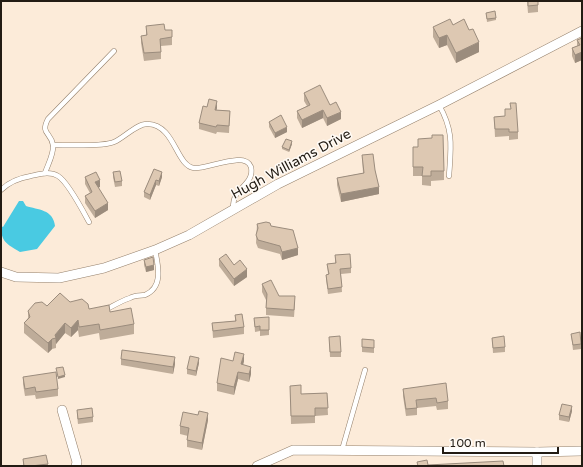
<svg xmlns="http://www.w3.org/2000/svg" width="583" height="467" font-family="'Varela Round',sans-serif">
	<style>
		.water { fill: #49cae2 }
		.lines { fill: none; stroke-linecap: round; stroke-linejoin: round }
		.service-casing { stroke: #95816c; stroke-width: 5.5 }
		.minor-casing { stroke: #95816c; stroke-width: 10 }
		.service { stroke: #fff; stroke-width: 4.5 }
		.minor { stroke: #fff; stroke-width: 9 }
		.wall { fill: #beac99 }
		.shaded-wall { fill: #9b8c7d }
		.building { fill: #ddc8b2; stroke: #9b8c7d }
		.labels { text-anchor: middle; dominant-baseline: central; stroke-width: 3; stroke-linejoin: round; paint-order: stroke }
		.street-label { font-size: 14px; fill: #221b13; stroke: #fffbf6 }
	</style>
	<rect width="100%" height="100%" fill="#fcebd9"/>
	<path class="water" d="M19,201H23L26,206C38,210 53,209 55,226L37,249L20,252C7,244 1,242 1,226L3,227Z"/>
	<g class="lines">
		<defs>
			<g id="service">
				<path d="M439,105C454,131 451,147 449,176"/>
				<path d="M53,145C66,145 103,147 114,142C124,138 137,123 148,124C175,125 176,166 194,168C206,170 245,150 251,167C254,180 242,186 236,195C233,199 233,204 233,210"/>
				<path d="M45,173C48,164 54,154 53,145C51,132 40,134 48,119L114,51"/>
				<path d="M1,190C9,182 19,178 31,176C40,174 50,171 58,176C68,182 83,211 89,222"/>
				<path d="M105,310C113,306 121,301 130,298C135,295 140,296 145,295C164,287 158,265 155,250"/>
				<polyline points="342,450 365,370"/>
			</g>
			<g id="minor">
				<polyline points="1,272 16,277 59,278 104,268 155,250 189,235 278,184 439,105 582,31"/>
				<polyline points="62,410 77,462 76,466"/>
				<polyline points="257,466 293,450 537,452"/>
				<polyline points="537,466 537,452 582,451"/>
			</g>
		</defs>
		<use href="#service" class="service-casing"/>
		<use href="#minor" class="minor-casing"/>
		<use href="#service" class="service"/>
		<use href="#minor" class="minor"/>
	</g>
	<g class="wall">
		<polygon points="527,1 538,1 538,12 528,13"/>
		<polygon points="486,13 496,18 496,20 487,22"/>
		<polygon points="146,26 165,30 172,37 172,45 161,46 161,59 144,61 141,43 141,36 146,35"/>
		<polygon points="433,27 479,52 456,63 447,45 439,48 433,37"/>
		<polygon points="582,38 582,60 575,63 572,56 572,48 577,46 577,40"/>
		<polygon points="304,93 330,105 341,119 327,126 323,118 302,128 297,118 297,111 307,106 304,101"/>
		<polygon points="207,107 217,108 216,110 230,111 229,133 217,132 216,134 199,129 199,123"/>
		<polygon points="505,109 518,132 518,139 509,140 509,136 495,137 494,117 505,116"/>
		<polygon points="269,122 287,132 275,138 269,127"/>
		<polygon points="292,144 289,152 282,149 282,147"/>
		<polygon points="413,147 444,171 444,180 431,181 431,186 422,185 422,176 413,176"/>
		<polygon points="362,155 375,170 379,194 341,202 337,185 337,178 363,173"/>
		<polygon points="154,169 162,177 159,186 156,185 150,200 144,197 144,192"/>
		<polygon points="113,172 122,181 122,186 115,187 113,177"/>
		<polygon points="85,177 100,187 98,187 108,210 95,218 85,203 85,196 90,193 85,184"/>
		<polygon points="257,224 271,226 298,255 282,260 280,254 258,248 256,243"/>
		<polygon points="335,255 351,268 351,273 341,274 342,292 328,294 326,279 326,275 328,274 327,264 335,263"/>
		<polygon points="219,259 234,265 247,277 234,286 219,266"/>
		<polygon points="144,260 154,270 146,272 144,265"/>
		<polygon points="262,284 279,296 295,303 294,317 266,315 266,300 262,292"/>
		<polygon points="70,302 89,309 110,312 134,324 134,334 100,340 99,333 79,337 78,330 71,337 65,333 56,344 56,348 52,349 48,353 24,333 24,323 28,318 28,311 47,306"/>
		<polygon points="235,315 244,327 244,334 213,338 212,323 235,321"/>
		<polygon points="254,318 269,330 269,335 260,336 260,331 255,332"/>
		<polygon points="571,334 581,344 581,349 573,350"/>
		<polygon points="329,337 341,352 341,357 330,357"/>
		<polygon points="492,338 505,347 505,352 493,353"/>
		<polygon points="362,339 374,340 374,353 362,352"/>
		<polygon points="121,359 175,364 173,374 121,365"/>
		<polygon points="233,361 244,361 243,365 251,374 249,382 238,379 234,395 217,391 217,383"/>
		<polygon points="199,363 196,376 187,374 187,369"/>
		<polygon points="23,377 58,389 58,396 36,399 35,395 25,396 23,384"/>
		<polygon points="290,386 301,394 327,393 328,415 315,416 315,423 291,424"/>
		<polygon points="403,389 448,401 448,409 437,410 436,406 417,408 417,415 406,416 403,396"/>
		<polygon points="77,410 93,417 93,422 78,424 77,415"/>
		<polygon points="572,411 569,422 559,420 559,415"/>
		<polygon points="208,420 202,450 187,447 187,440 188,436 180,434 180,426"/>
		<polygon points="23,459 48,464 48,466 23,466"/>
	</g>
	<g class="shaded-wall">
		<polygon points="447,35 447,45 439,48 439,38"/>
		<polygon points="479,42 479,52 456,63 456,53"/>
		<polygon points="582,52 582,60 575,63 575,55"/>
		<polygon points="217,101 217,108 215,117 215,110"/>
		<polygon points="323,110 323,118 302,128 302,120"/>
		<polygon points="341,112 341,119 327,126 327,118"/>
		<polygon points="287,127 287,132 275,138 275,133"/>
		<polygon points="292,141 292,144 289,152 289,150"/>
		<polygon points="162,172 162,177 159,186 159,181"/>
		<polygon points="100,180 100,187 95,189 95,182"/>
		<polygon points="156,180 156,185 150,200 150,195"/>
		<polygon points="379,187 379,194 341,202 341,194"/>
		<polygon points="108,203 108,210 95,218 95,211"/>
		<polygon points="298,248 298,255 282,260 282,252"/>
		<polygon points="154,265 154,270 146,272 146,267"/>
		<polygon points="247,269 247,277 234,286 234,279"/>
		<polygon points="78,320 78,330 71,337 71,328"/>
		<polygon points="65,323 65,333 56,344 55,335"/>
		<polygon points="52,339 52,349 48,353 48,343"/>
		<polygon points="244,354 244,361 241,372 241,364"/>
		<polygon points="175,357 175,364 173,374 173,367"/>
		<polygon points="199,358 199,363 196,376 196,371"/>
		<polygon points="251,367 251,374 249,382 249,374"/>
		<polygon points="238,372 238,379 234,395 234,387"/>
		<polygon points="65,375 65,377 58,379 58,377"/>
		<polygon points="572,406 572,411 569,422 569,417"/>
		<polygon points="208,413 208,420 202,450 202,443"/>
	</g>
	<g class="building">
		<polygon points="528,1 538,1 538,5 528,6"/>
		<polygon points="495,11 496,18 487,19 486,13"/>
		<polygon points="450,19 453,25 464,19 469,30 473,29 479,42 456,53 447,35 439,38 433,27"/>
		<polygon points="164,24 165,30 172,30 172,37 160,39 161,52 144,53 141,36 147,35 146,26"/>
		<polygon points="582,38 582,52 575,55 572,48 580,45 577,40"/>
		<polygon points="320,85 330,105 336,102 341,112 327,118 323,110 302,120 297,111 310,105 304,93"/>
		<polygon points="209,99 217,101 215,110 230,111 229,126 217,125 216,127 199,123 203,106 207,107"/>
		<polygon points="510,103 516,103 518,132 509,132 509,129 495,129 494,117 505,116 505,109 511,109"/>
		<polygon points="281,115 287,127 275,133 269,122"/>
		<polygon points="432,135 443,135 444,171 431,171 431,176 422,176 423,167 413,167 413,147 418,147 418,139 432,138"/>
		<polygon points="286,139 292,141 289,150 282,147"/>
		<polygon points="373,154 375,170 379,187 341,194 337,178 364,173 362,155"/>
		<polygon points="154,169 162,172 159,181 156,180 150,195 144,192"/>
		<polygon points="120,171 122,181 115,182 113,172"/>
		<polygon points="96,172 100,180 95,182 108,203 95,211 85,196 92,192 85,177"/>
		<polygon points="266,222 270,223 271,226 293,230 298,248 282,252 280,246 258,240 256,235 258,228 257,224"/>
		<polygon points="226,254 234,265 240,260 247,269 234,279 219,259"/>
		<polygon points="350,254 351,268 340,269 342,287 328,289 326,275 329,274 327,264 336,263 335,255"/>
		<polygon points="153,257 154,265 146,267 144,260"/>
		<polygon points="271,280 279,296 295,296 294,310 266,308 267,294 262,284"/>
		<polygon points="60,293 70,302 82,299 88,304 89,309 109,305 110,312 131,308 134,324 100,330 99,324 79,327 78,320 71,328 65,323 55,335 56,338 52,339 48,343 24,323 30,317 28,311 35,303 42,302 47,306"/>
		<polygon points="242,314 244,327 213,331 212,323 236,321 235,315"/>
		<polygon points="269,317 269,330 260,330 260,326 255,327 254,318"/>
		<polygon points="580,332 581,344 573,345 571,334"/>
		<polygon points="340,336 341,352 330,352 329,337"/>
		<polygon points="504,336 505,347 493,348 492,338"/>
		<polygon points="362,339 374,340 374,348 362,347"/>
		<polygon points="122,350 175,357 173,367 121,359"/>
		<polygon points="235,352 244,354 241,364 251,367 249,374 238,372 234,387 217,383 221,358 233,361"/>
		<polygon points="190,356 199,358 196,371 187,369"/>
		<polygon points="63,367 65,375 58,377 56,368"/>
		<polygon points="56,372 58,389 36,392 35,387 25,389 23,377"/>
		<polygon points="446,383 448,401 437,403 436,398 416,400 417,408 406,409 403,389"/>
		<polygon points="301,385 301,394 327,393 328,408 315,408 315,416 291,416 290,386"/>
		<polygon points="562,404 572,406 569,417 559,415"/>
		<polygon points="92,408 93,417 78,419 77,410"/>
		<polygon points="199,411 208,413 202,443 187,440 189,428 180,426 183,412 198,415"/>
		<polygon points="46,455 48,464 31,466 24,466 23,459"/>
		<polygon points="427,460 428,465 503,461 504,466 418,466 417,462"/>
	</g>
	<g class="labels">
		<g class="street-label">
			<text transform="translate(291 164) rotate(-28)">Hugh Williams Drive</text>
		</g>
	</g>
	<rect width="583" height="467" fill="none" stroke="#221b13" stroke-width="4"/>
	<path d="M443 447v6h115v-6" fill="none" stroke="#221b13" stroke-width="2"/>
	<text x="449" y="447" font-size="12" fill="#221b13" stroke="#fffbf6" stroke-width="3" paint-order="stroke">100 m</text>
</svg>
